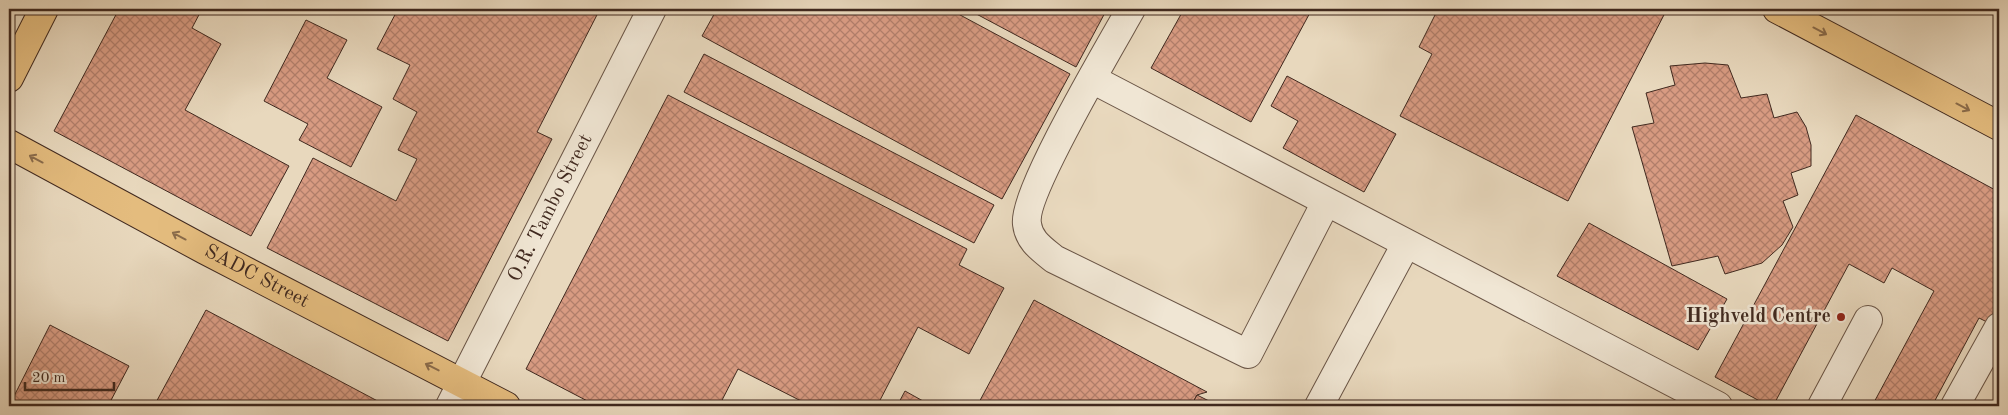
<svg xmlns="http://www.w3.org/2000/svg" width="2008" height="415" font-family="'Old Standard TT',serif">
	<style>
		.building { fill: url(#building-cross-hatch); stroke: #40291f }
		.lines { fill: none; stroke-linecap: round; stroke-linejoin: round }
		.minor-casing { stroke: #6a5546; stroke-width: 30 }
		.major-casing { stroke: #40291f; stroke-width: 30 }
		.highway-casing { stroke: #40291f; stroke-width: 30 }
		.minor { stroke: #f0e6d4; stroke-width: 28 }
		.major { stroke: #e4bc7e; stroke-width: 28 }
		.highway { stroke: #e4bc7e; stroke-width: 28 }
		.oneway { stroke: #8a6b4a }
		.poi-dot { fill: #8f2418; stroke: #f0e6d4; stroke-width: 2 }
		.labels { text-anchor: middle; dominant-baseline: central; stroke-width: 5; stroke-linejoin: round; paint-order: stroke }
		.street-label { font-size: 20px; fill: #40291f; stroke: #f0e6d4 }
		.poi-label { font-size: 20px; font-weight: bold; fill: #40291f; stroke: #f0e6d4; text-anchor: end }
	</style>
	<defs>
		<pattern id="building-cross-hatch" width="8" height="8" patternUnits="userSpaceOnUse" patternTransform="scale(1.25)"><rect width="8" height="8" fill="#d89b82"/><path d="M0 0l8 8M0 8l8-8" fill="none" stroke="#b17e6a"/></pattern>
	</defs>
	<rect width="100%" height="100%" fill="#e8d8bd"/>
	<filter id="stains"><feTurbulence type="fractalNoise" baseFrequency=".004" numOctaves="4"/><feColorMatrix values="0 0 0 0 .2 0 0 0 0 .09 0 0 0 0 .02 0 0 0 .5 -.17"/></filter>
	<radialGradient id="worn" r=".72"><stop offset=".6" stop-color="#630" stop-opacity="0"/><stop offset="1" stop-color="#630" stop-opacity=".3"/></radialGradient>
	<g class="building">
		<polygon points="119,9 202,9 192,28 221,44 185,110 289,166 251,236 54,131"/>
		<polygon points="398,9 436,9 444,13 447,9 600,9 537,132 552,139 448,341 267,248 313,158 396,201 417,159 398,150 417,112 393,99 410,65 377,49"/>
		<polygon points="717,9 949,9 1070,74 1002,199 702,36"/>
		<polygon points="967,9 1107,9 1076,67"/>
		<polygon points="1184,9 1312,9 1251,122 1151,68"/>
		<polygon points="1438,9 1667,9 1568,201 1400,116 1432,54 1419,47"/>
		<polygon points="306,20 347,40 327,78 382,107 351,167 299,140 308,124 264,101"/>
		<polygon points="704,54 994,205 974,243 684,92"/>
		<polygon points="1705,63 1728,65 1741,98 1767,94 1774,118 1797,112 1806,127 1811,145 1811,166 1791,173 1798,195 1783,201 1793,227 1782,245 1762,263 1725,274 1718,256 1672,266 1632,127 1654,123 1646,93 1675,85 1670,66"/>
		<polygon points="1287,76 1396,134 1364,192 1283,148 1298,121 1271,106"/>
		<polygon points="668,95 967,249 959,265 1004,288 969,354 918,327 877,406 811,406 738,369 719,406 597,406 526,369"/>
		<polygon points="1856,115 1999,192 1999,303 1989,323 1979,318 1932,406 1872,406 1934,291 1892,268 1884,283 1849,264 1773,406 1769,406 1715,377"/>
		<polygon points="1589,223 1727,299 1698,350 1557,276"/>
		<polygon points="1034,300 1207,392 1197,395 1191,406 977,406"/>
		<polygon points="206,310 387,406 154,406"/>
		<polygon points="50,325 129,366 108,406 9,406"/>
		<polygon points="905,391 932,406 897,406"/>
		<polygon points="1197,395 1219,406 1191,406"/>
	</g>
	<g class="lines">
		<defs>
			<g id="minor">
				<path d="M1131,9C1112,43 1022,194 1027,224C1029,241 1042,249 1054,259L1248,354L1326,202"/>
				<polyline points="1092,79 1718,406"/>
				<path id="s1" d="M450,406L652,9"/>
				<polyline points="1319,406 1406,244"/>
				<polyline points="1822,406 1868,320"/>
				<polyline points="1955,406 1999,327"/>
			</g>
			<g id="major">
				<polyline points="1777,9 1999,126"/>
				<path id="s2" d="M9,144L205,250L506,406"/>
			</g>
			<polyline id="highway" points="9,78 44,9"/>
		</defs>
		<use href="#minor" class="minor-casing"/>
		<use href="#major" class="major-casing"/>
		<use href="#highway" class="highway-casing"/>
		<use href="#minor" class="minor"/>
		<use href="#major" class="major"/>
		<use href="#highway" class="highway"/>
	</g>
	<defs><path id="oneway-shaft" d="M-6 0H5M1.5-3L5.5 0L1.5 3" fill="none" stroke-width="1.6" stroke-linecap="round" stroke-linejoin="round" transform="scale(1.25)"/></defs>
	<g class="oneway">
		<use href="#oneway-shaft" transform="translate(1820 31) rotate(28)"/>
		<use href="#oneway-shaft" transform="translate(1963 107) rotate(28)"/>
		<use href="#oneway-shaft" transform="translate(36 159) rotate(-152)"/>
		<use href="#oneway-shaft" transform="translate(179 236) rotate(-152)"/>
		<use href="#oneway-shaft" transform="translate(432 367) rotate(-153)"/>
	</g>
	<circle class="poi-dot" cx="1841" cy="317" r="5"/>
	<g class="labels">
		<g class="street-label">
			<text stroke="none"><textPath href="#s1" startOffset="222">O.R. Tambo Street</textPath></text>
			<text stroke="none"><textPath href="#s2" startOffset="281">SADC Street</textPath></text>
		</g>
		<g class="poi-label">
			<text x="1831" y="317">Highveld Centre</text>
		</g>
	</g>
	<rect width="2008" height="415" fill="none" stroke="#e8d8bd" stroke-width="30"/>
	<rect x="10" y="10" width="1988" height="395" fill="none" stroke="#40291f" stroke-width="2.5"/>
	<rect x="15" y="15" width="1978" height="385" fill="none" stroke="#40291f"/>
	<path d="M25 382v8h89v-8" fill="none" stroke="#40291f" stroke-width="2.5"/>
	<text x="32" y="382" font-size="15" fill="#40291f" stroke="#f0e6d4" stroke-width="4" paint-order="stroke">20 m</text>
	<rect width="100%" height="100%" filter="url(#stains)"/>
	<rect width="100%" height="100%" fill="url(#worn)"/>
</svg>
